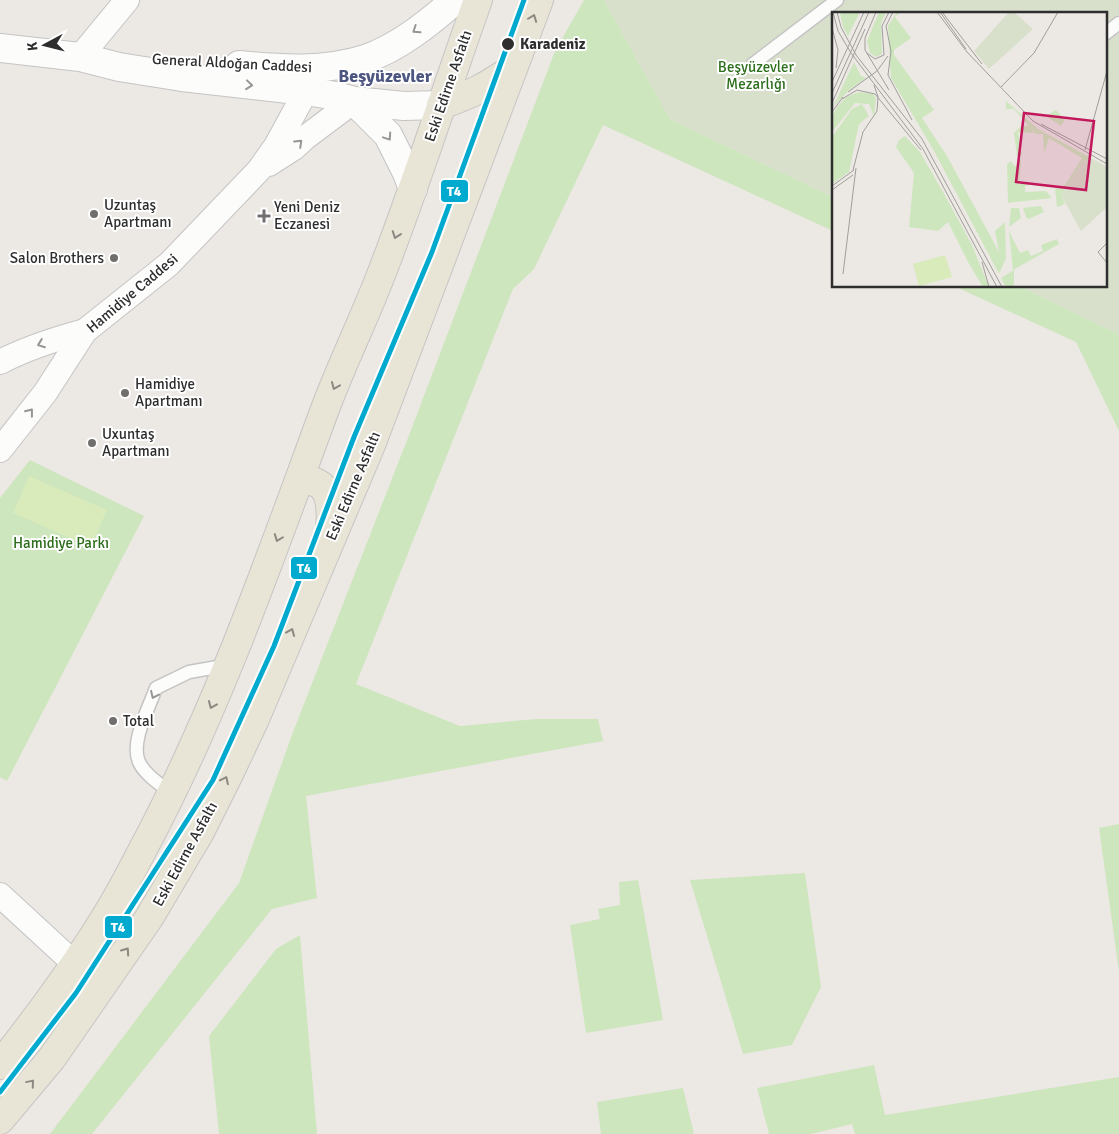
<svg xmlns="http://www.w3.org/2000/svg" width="1119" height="1134" font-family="Signika,sans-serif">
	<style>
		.green { fill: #cee6be }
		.cemetery { fill: #d8e0cc }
		.pitch { fill: #d9eabb }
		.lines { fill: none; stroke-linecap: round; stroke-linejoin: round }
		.service-casing { stroke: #c5c4c5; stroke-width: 15 }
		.minor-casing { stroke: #c5c4c5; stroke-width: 26 }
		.secondary-casing { stroke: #c5c4c5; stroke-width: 30 }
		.primary-casing { stroke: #c6c5c4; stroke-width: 30 }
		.service { stroke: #fcfcfb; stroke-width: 12 }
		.minor { stroke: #fcfcfb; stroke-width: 24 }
		.secondary { stroke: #fcfcfb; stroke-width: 28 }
		.primary { stroke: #e8e4d6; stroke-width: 28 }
		.tram-1-casing { stroke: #fff; stroke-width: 9 }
		.tram-1 { stroke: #00a9ce; stroke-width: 5 }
		.oneway { stroke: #8b8982 }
		.oneway2 { stroke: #959594 }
		.stop-dot { fill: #2e2e2e; stroke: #fff; stroke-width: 2 }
		.poi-dot { fill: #706f6e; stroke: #fff; stroke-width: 2 }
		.labels { text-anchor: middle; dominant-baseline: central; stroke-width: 4; stroke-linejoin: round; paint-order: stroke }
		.stop-label { font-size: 15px; font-weight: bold; fill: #2e2e2e; stroke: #fff; text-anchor: start }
		.street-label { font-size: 15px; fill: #2e2e2e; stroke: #fff }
		.park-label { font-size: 15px; fill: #2c6e1b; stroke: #fff }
		.poi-label { font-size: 15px; fill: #2e2e2e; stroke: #fff; text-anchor: start }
		.quarter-label { font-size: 18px; font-weight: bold; fill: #4d5680; stroke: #fff }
		.inset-road { fill: none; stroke: #a09e9b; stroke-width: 1 }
		.view { fill: #c2185b; fill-opacity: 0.15; stroke: #c2185b; stroke-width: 2.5 }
		.inset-edge { fill: none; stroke: #2e2e2e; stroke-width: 2.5 }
		.line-badge { stroke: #fff; stroke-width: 2 }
		.badge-label { font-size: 14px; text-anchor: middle; font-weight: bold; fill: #fff }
	</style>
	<rect width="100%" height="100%" fill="#ece8e4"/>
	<g class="green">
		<polygon points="584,0 604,0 670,119 833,197 833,231 603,125 534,269 513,289 356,684 460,726 536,719 598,719 603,741 306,796 317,898 272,909 92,1134 50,1134 239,883 293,732 411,430 555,51"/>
		<polygon points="954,286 1019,286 1119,334 1119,431 1076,342"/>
		<polygon points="30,460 144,516 7,781 0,777 0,498"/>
		<polygon points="1119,824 1119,972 1099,828"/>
		<polygon points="805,873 821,987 792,1045 743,1054 690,880"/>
		<polygon points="638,880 663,1020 586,1033 570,925 600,919 598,909 620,905 619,882"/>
		<polygon points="300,935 317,1134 219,1134 209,1036 276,949"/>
		<polygon points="874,1065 885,1115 1119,1077 1119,1134 855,1134 852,1124 811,1134 769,1134 757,1088"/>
		<polygon points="683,1088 694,1134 601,1134 597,1102"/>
	</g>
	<polygon class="cemetery" points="604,0 1119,0 1119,334 1019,286 1105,286 1105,14 833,14 833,197 670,119"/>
	<polygon class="pitch" points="29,476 107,510 91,547 13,513"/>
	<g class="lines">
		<defs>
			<g id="service">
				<polyline points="1105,34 1119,23"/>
				<polyline points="753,64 837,0"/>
				<path d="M173,794C161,785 145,775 139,762C130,742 149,708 156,688L189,672L229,665"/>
			</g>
			<g id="minor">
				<polyline points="80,57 127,0"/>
				<polyline points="269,164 294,148 306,137 354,101"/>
				<path d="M0,362C27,348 55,339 85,331"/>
				<polyline points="0,450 45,393 85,331 169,264 259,170 276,146 306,91"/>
				<polyline points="0,895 76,965"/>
			</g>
			<g id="secondary">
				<polyline points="0,48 80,57 119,67 182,77 306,91 336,96 354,101 404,106 441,105"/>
				<path d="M239,65C281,69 324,72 365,59C398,48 429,23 455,0"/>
				<polyline points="354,101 388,135 407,173 413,189"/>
			</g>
			<g id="primary">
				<path d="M441,105C470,95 488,86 513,68"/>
				<path d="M299,482C332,475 332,508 330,531"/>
				<path d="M0,1065C40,1014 79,962 112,906C123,888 133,868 143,849C218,709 270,558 325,409C343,361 366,315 384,267C418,179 446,89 478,0"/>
				<polyline points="0,1120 52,1058 149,918 200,832 229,774 255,719 371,445 539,0"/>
			</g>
		</defs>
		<use href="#service" class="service-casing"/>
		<use href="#minor" class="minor-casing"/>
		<use href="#secondary" class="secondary-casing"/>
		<use href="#primary" class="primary-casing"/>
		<use href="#service" class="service"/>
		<use href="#minor" class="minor"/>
		<use href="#secondary" class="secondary"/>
		<use href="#primary" class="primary"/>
		<defs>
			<polyline id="tram-1" points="0,1092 76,993 213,780 274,646 354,437 432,252 524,0"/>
		</defs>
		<use href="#tram-1" class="tram-1-casing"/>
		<use href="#tram-1" class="tram-1"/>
	</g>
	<defs><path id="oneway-chevron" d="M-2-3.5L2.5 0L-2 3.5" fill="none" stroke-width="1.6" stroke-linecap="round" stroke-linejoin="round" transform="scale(1.25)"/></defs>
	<g class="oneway">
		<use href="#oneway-chevron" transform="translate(533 18) rotate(-69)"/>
		<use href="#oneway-chevron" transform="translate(396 235) rotate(110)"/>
		<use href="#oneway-chevron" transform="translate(335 386) rotate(113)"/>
		<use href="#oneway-chevron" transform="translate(278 538) rotate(111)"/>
		<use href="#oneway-chevron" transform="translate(291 632) rotate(-67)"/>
		<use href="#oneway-chevron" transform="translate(212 705) rotate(113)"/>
		<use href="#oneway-chevron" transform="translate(225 780) rotate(-64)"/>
		<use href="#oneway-chevron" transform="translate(126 951) rotate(-55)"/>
		<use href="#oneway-chevron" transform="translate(31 1083) rotate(-50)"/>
	</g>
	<g class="oneway2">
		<use href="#oneway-chevron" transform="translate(416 30) rotate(146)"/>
		<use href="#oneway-chevron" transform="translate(249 85) rotate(6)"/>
		<use href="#oneway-chevron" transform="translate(388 137) rotate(56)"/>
		<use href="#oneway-chevron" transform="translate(299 143) rotate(-44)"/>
		<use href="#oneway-chevron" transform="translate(41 344) rotate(159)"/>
		<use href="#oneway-chevron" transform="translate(30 412) rotate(-52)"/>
		<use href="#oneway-chevron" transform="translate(154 695) rotate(115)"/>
	</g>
	<circle class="stop-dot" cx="508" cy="44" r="7"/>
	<g class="poi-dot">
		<circle cx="94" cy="214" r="5"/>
		<path d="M261.5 208.5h5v5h5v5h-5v5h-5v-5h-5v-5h5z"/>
		<circle cx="114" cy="258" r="5"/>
		<circle cx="125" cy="393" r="5"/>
		<circle cx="92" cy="443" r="5"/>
		<circle cx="113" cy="721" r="5"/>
	</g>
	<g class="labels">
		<g class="stop-label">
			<text x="520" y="44">Karadeniz</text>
		</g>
		<g class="street-label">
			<text transform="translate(232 63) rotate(3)">General Aldoğan Caddesi</text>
			<text transform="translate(448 86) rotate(-71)">Eski Edirne Asfaltı</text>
			<text transform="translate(132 293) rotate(-40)">Hamidiye Caddesi</text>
			<text transform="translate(353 486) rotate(-67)">Eski Edirne Asfaltı</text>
			<text transform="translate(185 854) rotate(-61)">Eski Edirne Asfaltı</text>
		</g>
		<g class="park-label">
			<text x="756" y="67">Beşyüzevler<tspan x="756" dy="17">Mezarlığı</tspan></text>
			<text x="61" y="543">Hamidiye Parkı</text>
		</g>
		<g class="poi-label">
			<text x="104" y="205">Uzuntaş<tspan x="104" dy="17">Apartmanı</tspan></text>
			<text x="274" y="207">Yeni Deniz<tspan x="274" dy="17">Eczanesi</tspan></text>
			<text x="104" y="258" text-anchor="end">Salon Brothers</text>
			<text x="135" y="384">Hamidiye<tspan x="135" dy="17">Apartmanı</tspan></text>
			<text x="102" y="434">Uxuntaş<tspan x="102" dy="17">Apartmanı</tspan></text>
			<text x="123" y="721">Total</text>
		</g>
		<g class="quarter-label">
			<text x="385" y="76">Beşyüzevler</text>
		</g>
	</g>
	<g transform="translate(832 12)">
		<rect width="275" height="275" fill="#ece8e4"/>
		<path d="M8,0H28L16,24L11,15ZM47,0H54L49,11L50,42L44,45L38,41L35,29ZM65,0H68L63,5L79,26L62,38V43L102,98L90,106L115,144L167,240L163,219L173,210L174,246L167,262L102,139L59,66L56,14ZM22,50L29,64L34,66L17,78L1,95ZM27,80L41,82L44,87L42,104L37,92L23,91L0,120V105L5,95L14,85ZM174,89L206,117L259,146L250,150L229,183L233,192L225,195L223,177L233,173L250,146L217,126L212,141L211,122H204L182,97H174ZM30,92L37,104L27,112L17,160L0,172V125L20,97ZM224,98L233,108L229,114L214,104ZM189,114H197L202,121L186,120L190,143L185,144L182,121ZM73,124L88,140L111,180L140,233L157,275H151L136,250L116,210L106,219L77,215L82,161L64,135L67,128ZM186,148H189L187,171H203L193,174V180L214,179L220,186L176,191L175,152L179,149L182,154L186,153ZM209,194L212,200L197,207L194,205L191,196ZM179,196H187L189,206L177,215ZM177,219L188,241L196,238L199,244L211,239L209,233L225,227L227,232L181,258ZM182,258V275H174L169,266Z" fill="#cee6be"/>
		<path d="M177,0H182L201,17L157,57L142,39ZM259,146L275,155V195L249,219L229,183L250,150Z" fill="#d8e0cc"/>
		<path d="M113,243L120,265L87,274L81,252Z" fill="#d9eabb"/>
		<path class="inset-road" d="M1,0L6,19L19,41L91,137L165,275M5,0L9,15L24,43L90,127L170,275M44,0L33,26V38L57,78M61,0L54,14L59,39L56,63L80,108M105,0L135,40L201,109L275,152M108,0L134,37M110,0L150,52M0,16L6,38L4,56M35,41L43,47L52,43L50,14L57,0M0,70L32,0M169,75L202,41L226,0M16,80L45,59L56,44M0,81L37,0M10,87L25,78L43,82L89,138M0,91L33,17M0,100L11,85M209,112L275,147M253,138L275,59M21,158L31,120L45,99L46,85L42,73M0,174L22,158M0,178L21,163M275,231L266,240L275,251M150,250L157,275M11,262L24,156"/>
		<path class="view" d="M192,101L262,109L254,178L184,170Z"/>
		<rect width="275" height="275" class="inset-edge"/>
	</g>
	<g class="line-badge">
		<rect x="440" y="179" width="29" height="24" rx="5" fill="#00a9ce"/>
		<rect x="290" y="556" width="28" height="24" rx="5" fill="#00a9ce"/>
		<rect x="104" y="915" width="29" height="24" rx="5" fill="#00a9ce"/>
	</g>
	<g class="badge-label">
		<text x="454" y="196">T4</text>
		<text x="304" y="573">T4</text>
		<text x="118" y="932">T4</text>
	</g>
	<g transform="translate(45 45) rotate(263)" stroke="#ffffff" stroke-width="4" paint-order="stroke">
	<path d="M0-4L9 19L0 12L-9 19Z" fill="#2e2e2e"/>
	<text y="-8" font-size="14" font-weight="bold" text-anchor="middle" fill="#2e2e2e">K</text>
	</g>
</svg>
